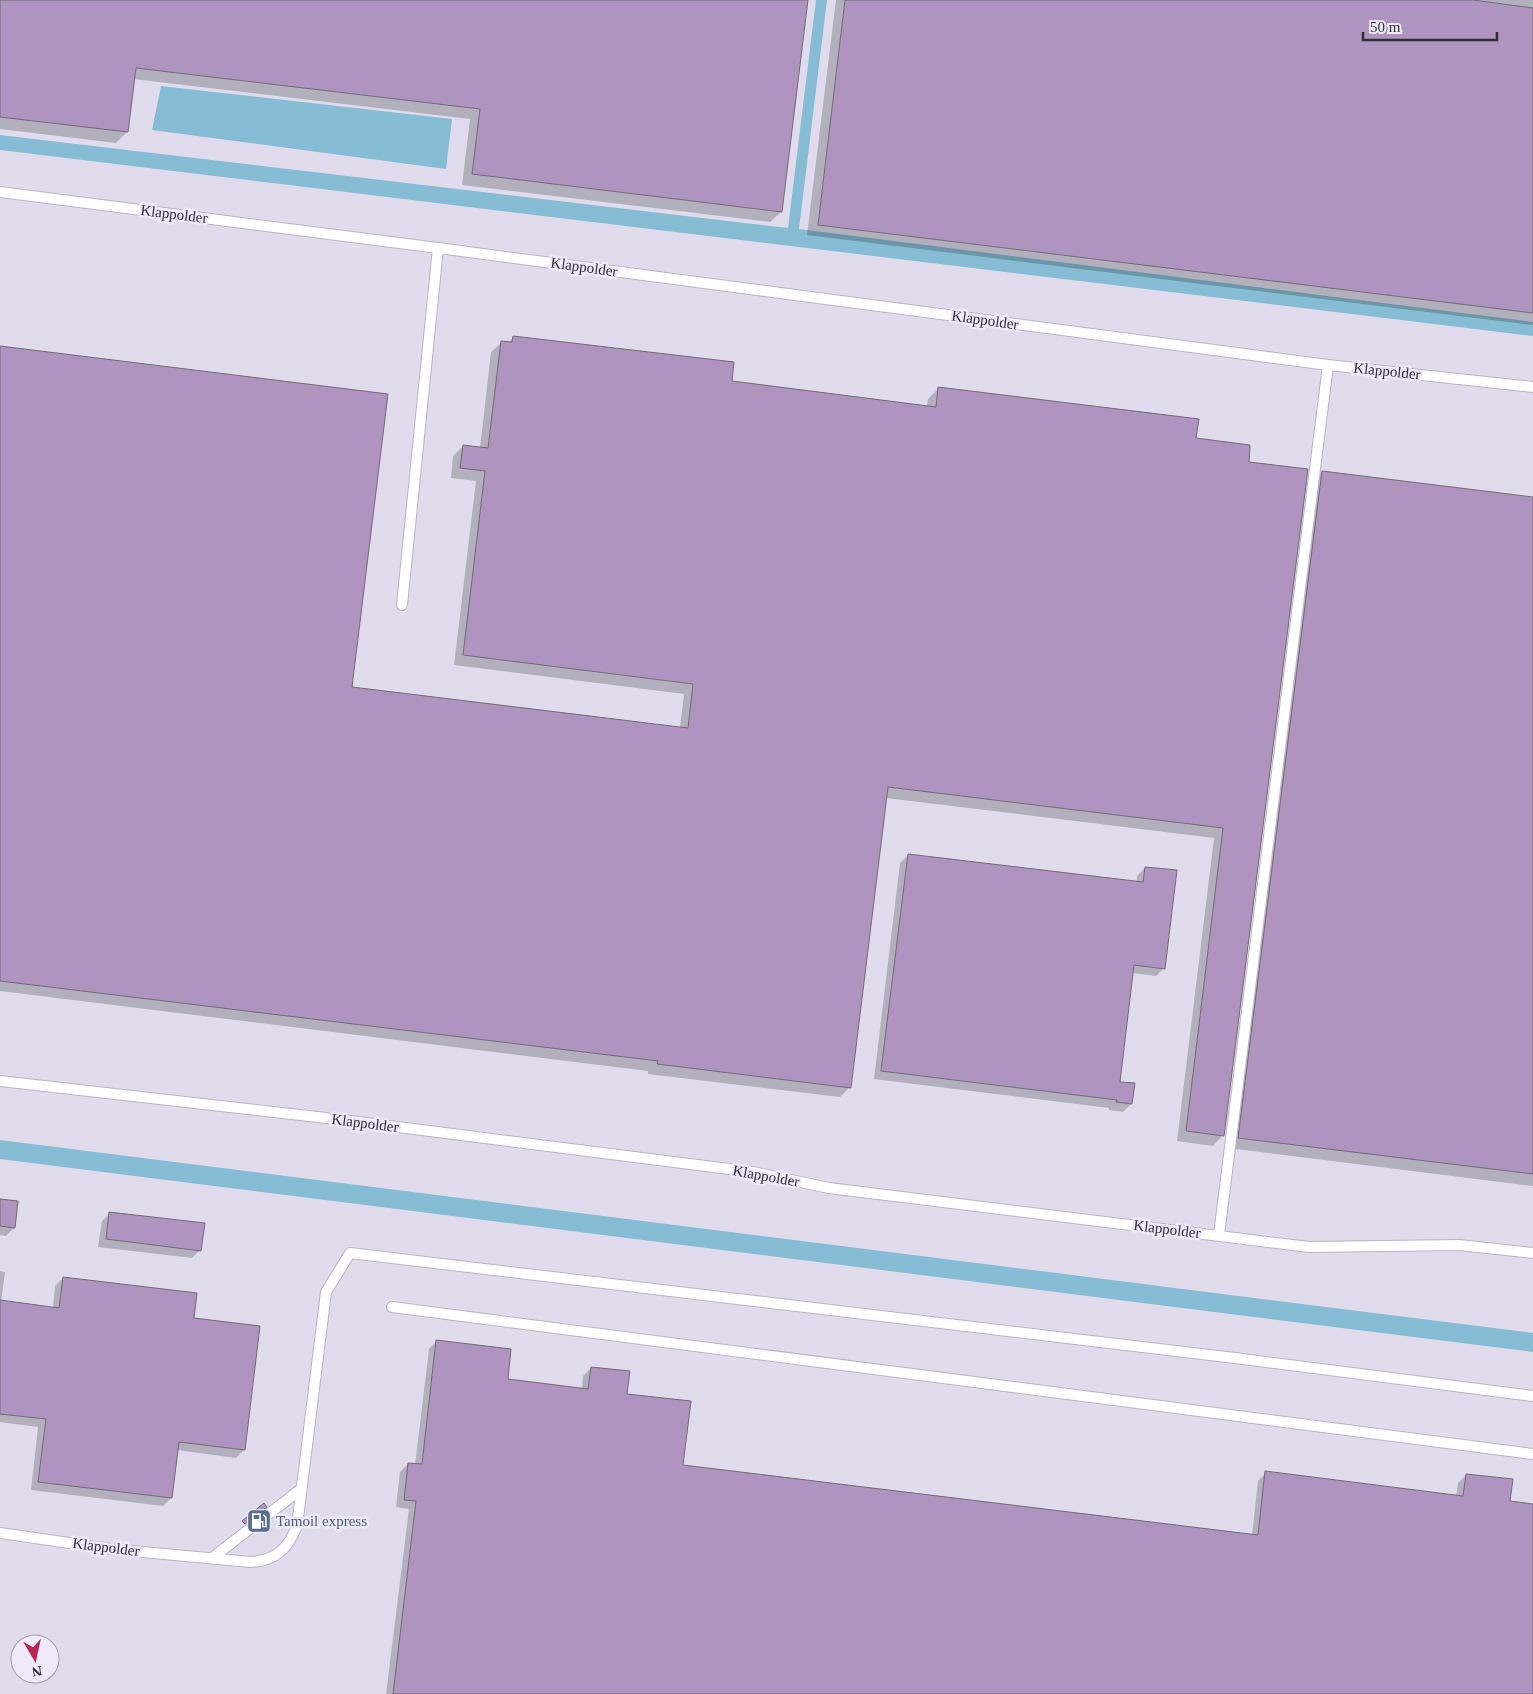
<svg xmlns="http://www.w3.org/2000/svg" width="1533" height="1694" font-family="Georgia,serif">
	<style>
		.water { fill: #86bcd4 }
		.shadow { fill: #0003 }
		.building { fill: #ae94be; stroke: #736a78 }
		.lines { fill: none; stroke-linecap: round; stroke-linejoin: round }
		.lane-casing { stroke: #b8b4c4; stroke-width: 12 }
		.lane { stroke: #fff; stroke-width: 10 }
		.labels { text-anchor: middle; dominant-baseline: central; stroke-width: 5; stroke-linejoin: round; paint-order: stroke }
		.street-label { font-size: 15px; fill: #302e35; stroke: #eeeafb }
		.service-label { font-size: 15px; fill: #4e5e75; stroke: #eeeafb; text-anchor: start }
	</style>
	<rect width="100%" height="100%" fill="#e0dced"/>
	<g class="water">
		<polygon points="816,0 827,0 799,229 1533,322 1533,336 0,150 0,135 788,228"/>
		<polygon points="161,86 452,119 446,169 152,130"/>
		<polygon points="0,1140 1533,1333 1533,1352 0,1159"/>
	</g>
	<g class="shadow">
		<polygon points="0,0 806,0 781,212 770,222 462,185 470,119 133,79 127,132 116,143 0,129"/>
		<polygon points="836,0 1533,0 1533,325 807,235"/>
		<polygon points="514,337 730,382 927,407 928,399 938,389 1195,439 1249,446 1223,1135 1213,1146 1177,1141 1214,838 886,798 850,1087 840,1097 648,1074 648,1071 0,991 0,347 350,688 680,728 684,694 454,665 476,481 451,478 453,456 463,446 480,448 491,352 502,342 508,343"/>
		<polygon points="1322,472 1533,498 1533,1186 1228,1148 1311,483"/>
		<polygon points="908,855 1137,882 1137,876 1145,868 1164,968 1156,976 1132,973 1119,1083 1131,1104 1123,1112 1109,1110 1109,1108 874,1079 900,863"/>
		<polygon points="0,1200 14,1228 6,1236 0,1235"/>
		<polygon points="110,1213 200,1250 192,1258 98,1247 102,1221"/>
		<polygon points="0,1271 5,1272 1,1302 53,1308 55,1286 63,1278 193,1319 244,1450 236,1458 177,1450 171,1498 163,1506 31,1490 38,1427 0,1422"/>
		<polygon points="437,1341 507,1380 582,1390 583,1376 591,1368 625,1395 682,1466 1252,1535 1258,1481 1266,1473 1456,1497 1458,1483 1466,1475 1509,1502 1533,1505 1533,1694 386,1694 409,1509 396,1507 400,1472 408,1464 415,1465 429,1349"/>
	</g>
	<g class="building">
		<polygon points="0,0 808,0 782,212 472,174 480,109 136,68 128,132 0,117"/>
		<polygon points="845,0 1473,0 1533,8 1533,313 818,225"/>
		<polygon points="513,336 734,362 732,381 936,407 938,387 1199,419 1196,438 1250,445 1249,462 1308,469 1224,1136 1186,1131 1223,828 888,787 851,1088 657,1064 658,1061 0,981 0,346 388,394 352,687 688,728 693,684 463,655 485,471 460,468 463,445 488,448 501,341 512,342"/>
		<polygon points="1322,471 1533,497 1533,1174 1238,1138"/>
		<polygon points="908,854 1143,882 1145,867 1177,870 1165,969 1134,965 1120,1082 1135,1083 1132,1104 1116,1102 1117,1100 881,1071"/>
		<polygon points="0,1199 18,1201 15,1228 0,1226"/>
		<polygon points="109,1212 205,1223 201,1251 106,1239"/>
		<polygon points="63,1277 197,1293 194,1318 260,1326 245,1450 179,1442 172,1498 38,1482 46,1419 0,1414 0,1300 59,1308"/>
		<polygon points="436,1340 511,1349 508,1379 588,1389 591,1367 630,1371 627,1394 691,1401 683,1465 1258,1535 1265,1471 1463,1496 1466,1474 1513,1479 1510,1501 1533,1504 1533,1694 393,1694 416,1501 404,1500 408,1463 422,1464"/>
		<polygon points="264,1503 267,1507 245,1524 242,1521"/>
	</g>
	<g class="lines">
		<defs>
			<g id="lane">
				<polyline points="0,192 438,248 1328,365 1533,387"/>
				<polyline points="402,605 438,248"/>
				<polyline points="0,1081 335,1119 753,1172 829,1188 1309,1247 1459,1245 1533,1253"/>
				<polyline points="1219,1235 1328,365"/>
				<polyline points="392,1307 1533,1454"/>
				<path d="M0,1533L111,1549L250,1562C275,1561 288,1549 297,1526L326,1292L350,1253L1235,1358L1533,1396"/>
				<polyline points="212,1558 301,1489"/>
			</g>
		</defs>
		<use href="#lane" class="lane-casing"/>
		<use href="#lane" class="lane"/>
	</g>
	<defs>
		<symbol id="fuel-square" viewBox="-11 -11 22 22"><rect x="-9" y="-9" width="18" height="18" rx="4" fill="#5c6f8a" stroke="#eeeafb"/><path d="M-5.5-6h7V0h2V4h1.3V-2.5L3-4.5l.8-.8L6-3V5H2.5V1h-1V6h-7ZM-4.2-4.7v3.2H.2V-4.7Z" fill="#fff"/></symbol>
	</defs>
	<g fill-rule="evenodd">
		<use href="#fuel-square" x="245" y="1507" width="28" height="28"/>
	</g>
	<g class="labels">
		<g class="street-label">
			<text transform="translate(174 214) rotate(7)">Klappolder</text>
			<text transform="translate(584 267) rotate(8)">Klappolder</text>
			<text transform="translate(985 320) rotate(8)">Klappolder</text>
			<text transform="translate(1387 371) rotate(6)">Klappolder</text>
			<text transform="translate(365 1123) rotate(7)">Klappolder</text>
			<text transform="translate(766 1176) rotate(10)">Klappolder</text>
			<text transform="translate(1167 1229) rotate(7)">Klappolder</text>
			<text transform="translate(106 1547) rotate(7)">Klappolder</text>
		</g>
		<g class="service-label">
			<text x="276" y="1521">Tamoil express</text>
		</g>
	</g>
	<g transform="translate(35 1659) rotate(171)"><circle r="24" fill="#eeeafb" stroke="#a29fac"/>
	<path d="M0-4L9 19L0 12L-9 19Z" fill="#b72754"/>
	<text y="-8" font-size="14" font-weight="bold" text-anchor="middle" fill="#302e35">N</text>
	</g>
	<path d="M1363 32v8h134v-8" fill="none" stroke="#302e35" stroke-width="2.5"/>
	<text x="1370" y="32" font-size="15" fill="#302e35" stroke="#eeeafb" stroke-width="4" paint-order="stroke">50 m</text>
</svg>
